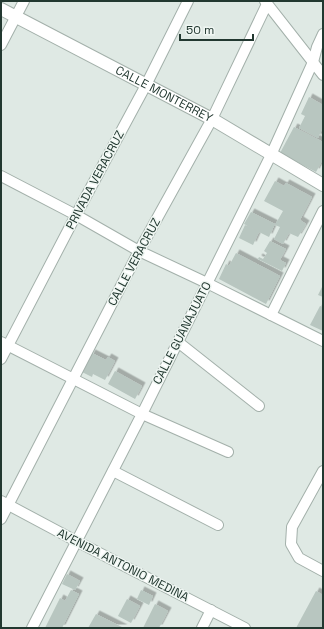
<svg xmlns="http://www.w3.org/2000/svg" width="324" height="629" font-family="'Space Grotesk',sans-serif">
	<style>
		.building { fill: #b8c6c0; filter: url(#shadow) }
		.lines { fill: none; stroke-linecap: round; stroke-linejoin: round }
		.minor-casing { stroke: #a3b0aa; stroke-width: 12 }
		.tertiary-casing { stroke: #a3b0aa; stroke-width: 14 }
		.minor { stroke: #fff; stroke-width: 10 }
		.tertiary { stroke: #fff; stroke-width: 12 }
		.labels { text-anchor: middle; dominant-baseline: central; stroke-width: 3; stroke-linejoin: round; paint-order: stroke }
		.street-label { font-size: 12px; fill: #223830; stroke: #eff6f2 }
	</style>
	<defs>
		<filter id="shadow"><feDropShadow dx="3.5" dy="-3.5" stdDeviation="0" flood-color="#0004"/></filter>
	</defs>
	<rect width="100%" height="100%" fill="#dfe9e4"/>
	<g class="building">
		<polygon points="309,97 323,105 323,127 318,138 299,128 305,116 301,114"/>
		<polygon points="294,127 323,142 323,159 316,172 280,153"/>
		<polygon points="275,181 284,186 286,183 312,197 300,220 306,224 298,237 289,233 283,244 274,239 280,227 275,225 283,211 264,201"/>
		<polygon points="251,212 275,224 269,237 259,232 253,245 239,238 245,225 256,230 244,224"/>
		<polygon points="270,241 286,249 280,260 286,263 282,271 258,259 259,257 263,259 267,253 264,251"/>
		<polygon points="236,253 280,276 266,304 219,279 226,264 229,266"/>
		<polygon points="323,285 323,297 318,295"/>
		<polygon points="320,306 323,307 323,331 310,325"/>
		<polygon points="92,353 106,360 108,357 115,361 105,380 93,374 92,377 82,372"/>
		<polygon points="115,371 142,386 135,399 108,384"/>
		<polygon points="67,574 80,581 75,590 62,584"/>
		<polygon points="71,590 79,594 62,628 45,628 60,598 65,601"/>
		<polygon points="141,590 153,596 149,605 137,599"/>
		<polygon points="316,591 323,595 323,628 296,628"/>
		<polygon points="127,599 140,606 131,623 118,616"/>
		<polygon points="155,604 168,611 159,628 143,628"/>
		<polygon points="96,614 124,628 88,628"/>
	</g>
	<g class="lines">
		<defs>
			<g id="minor">
				<polyline points="265,1 323,75"/>
				<polyline points="1,45 24,1"/>
				<polyline points="1,176 76,215 139,251 207,283 323,341"/>
				<polyline points="271,315 323,211"/>
				<polyline points="1,342 142,414 228,452"/>
				<polyline points="178,342 259,406"/>
				<polyline points="1,359 76,215 146,85 188,1"/>
				<polyline points="113,471 218,525"/>
				<polyline points="323,471 292,527 291,544 299,558 323,571"/>
				<polyline points="1,501 76,541 245,628"/>
				<polyline points="1,519 139,251 212,119 267,4"/>
				<polyline points="32,628 142,414 271,155 313,62 317,47 323,34"/>
				<polyline points="202,628 211,610"/>
			</g>
			<g id="tertiary">
				<path id="s1" d="M1,9L212,119L323,185"/>
			</g>
		</defs>
		<use href="#minor" class="minor-casing"/>
		<use href="#tertiary" class="tertiary-casing"/>
		<use href="#minor" class="minor"/>
		<use href="#tertiary" class="tertiary"/>
	</g>
	<g class="labels">
		<g class="street-label">
			<text stroke="none"><textPath href="#s1" startOffset="184">CALLE MONTERREY</textPath></text>
			<text transform="translate(95 180) rotate(-62)">PRIVADA VERACRUZ</text>
			<text transform="translate(134 262) rotate(-62)">CALLE VERACRUZ</text>
			<text transform="translate(182 333) rotate(-63)">CALLE GUANAJUATO</text>
			<text transform="translate(123 565) rotate(27)">AVENIDA ANTONIO MEDINA</text>
		</g>
	</g>
	<rect width="324" height="629" fill="none" stroke="#223830" stroke-width="4"/>
	<path d="M180 34v6h73v-6" fill="none" stroke="#223830" stroke-width="2"/>
	<text x="186" y="34" font-size="12" fill="#223830" stroke="#eff6f2" stroke-width="3" paint-order="stroke">50 m</text>
</svg>
